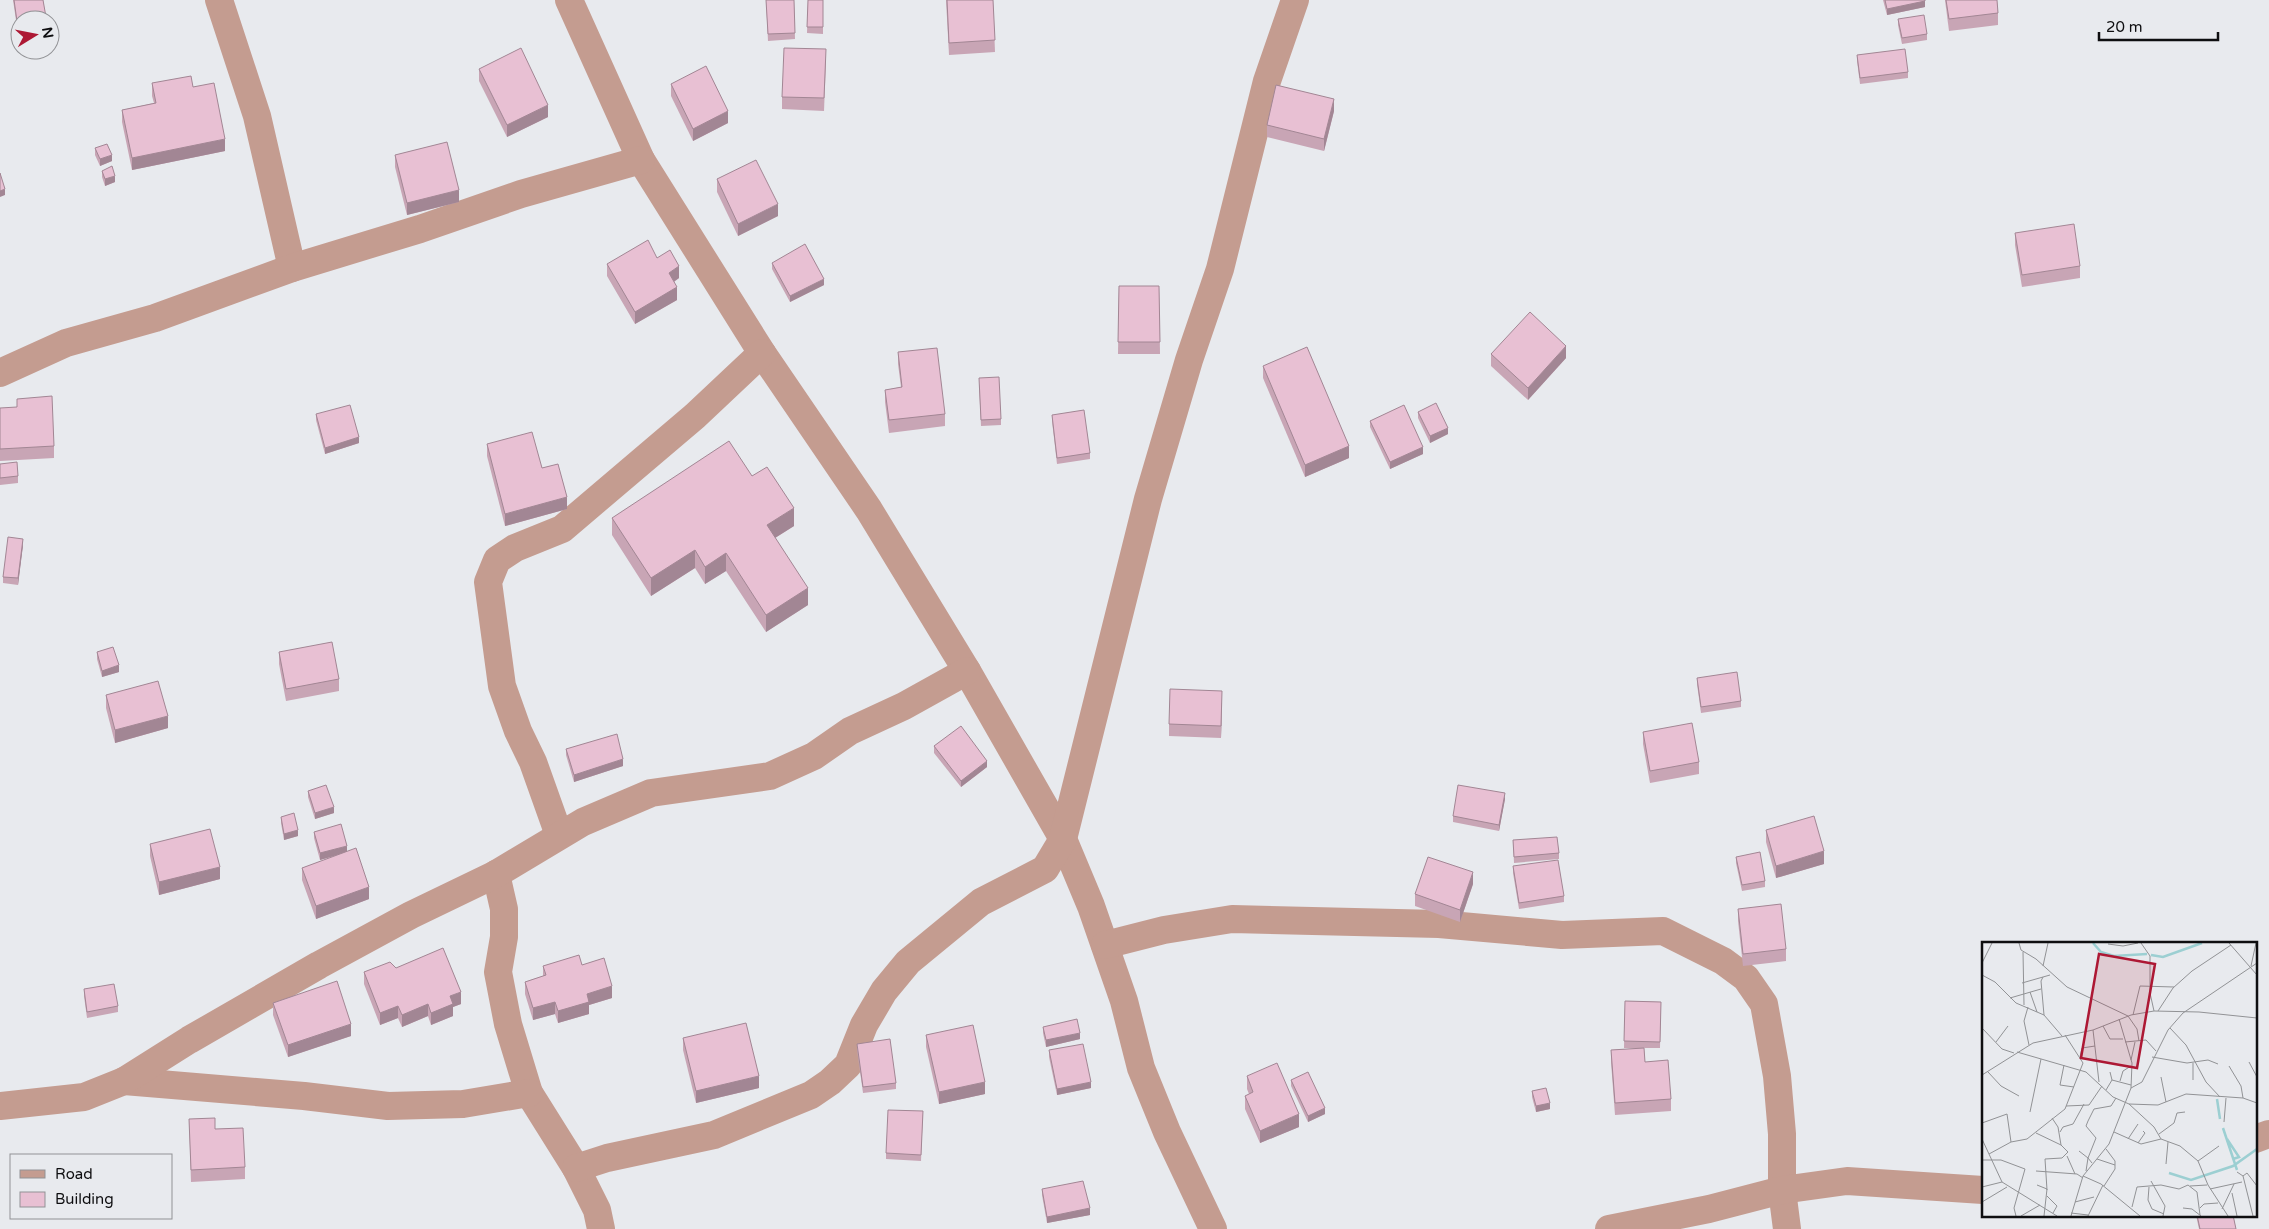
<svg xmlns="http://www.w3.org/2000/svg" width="2269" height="1229" font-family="'Varela Round',sans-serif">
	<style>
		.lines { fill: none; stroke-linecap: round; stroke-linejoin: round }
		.minor { stroke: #c49c90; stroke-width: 28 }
		.wall { fill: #c8a5b5 }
		.shaded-wall { fill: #a28694 }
		.building { fill: #e8c0d3; stroke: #a28694 }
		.inset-river { fill: none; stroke: #9ccfd2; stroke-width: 2.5 }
		.inset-road { fill: none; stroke: #919295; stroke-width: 1 }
		.view { fill: #ad1834; fill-opacity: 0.15; stroke: #ad1834; stroke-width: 2.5 }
		.inset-edge { fill: none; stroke: #0e0e10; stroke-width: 2.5 }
	</style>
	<rect width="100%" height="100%" fill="#e8eaee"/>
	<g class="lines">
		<g class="minor">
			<polyline points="219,0 257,116 292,268"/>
			<polyline points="569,0 641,160 762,353 869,510 967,671 1063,839 1091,906 1124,1001 1141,1068 1167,1132 1213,1229"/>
			<polyline points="0,373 66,343 155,318 292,268 420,229 521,194 641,160"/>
			<polyline points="559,835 533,762 518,731 502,686 488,582 497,560 515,548 562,529 695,416 762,353"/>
			<polyline points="496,874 504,909 504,937 498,972 508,1024 529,1093 576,1168 597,1210 601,1229"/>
			<polyline points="1105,945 1164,930 1232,919 1439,924 1562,935 1663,931 1723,961 1746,978 1764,1004 1777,1076 1782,1134 1782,1190 1787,1229"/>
			<polyline points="124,1081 304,1096 388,1106 463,1104 529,1093"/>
			<polyline points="0,1106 84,1097 124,1081 189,1040 319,965 411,915 496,874 583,822 651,793 770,776 814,756 850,731 904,706 967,671"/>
			<polyline points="2255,1139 2269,1134"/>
			<polyline points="576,1168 607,1158 714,1135 811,1095 830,1082 848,1065 864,1025 884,991 908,962 981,902 1045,869 1063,839 1148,499 1189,360 1220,269 1267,81 1295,0"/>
			<polyline points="1609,1229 1709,1209 1782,1190 1847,1181 1983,1190"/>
		</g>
	</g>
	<g class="wall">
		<polygon points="13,0 43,0 46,20 20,20 20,27 17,27"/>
		<polygon points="766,0 794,0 795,39 768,41"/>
		<polygon points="808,0 823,0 823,34 807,33"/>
		<polygon points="946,0 993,0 995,52 949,55"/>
		<polygon points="1883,0 1925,0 1925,7 1887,15"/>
		<polygon points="1945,0 1997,0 1998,13 1998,25 1949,31"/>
		<polygon points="1898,19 1927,34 1927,40 1902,44 1898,25"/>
		<polygon points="1857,55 1908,72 1908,78 1860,84 1857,61"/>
		<polygon points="826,61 824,111 782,109 782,97"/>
		<polygon points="479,69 548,117 507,137 479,81"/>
		<polygon points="152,83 225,151 132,170 122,122 122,110 154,103 152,96"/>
		<polygon points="671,84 728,123 693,141 671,96"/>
		<polygon points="1334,111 1324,151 1267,137 1267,125"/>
		<polygon points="95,148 112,161 100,166 95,155"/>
		<polygon points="395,155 459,202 407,215 395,167"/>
		<polygon points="102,171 115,182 105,186 102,177"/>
		<polygon points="717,179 778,216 738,236 717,192"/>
		<polygon points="2015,233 2080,266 2080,278 2022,287 2015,245"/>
		<polygon points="657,258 679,278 674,282 677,300 635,324 607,276 607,264"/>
		<polygon points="772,263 824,285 790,302 772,269"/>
		<polygon points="1119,286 1159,286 1160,354 1118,354"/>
		<polygon points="898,352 945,414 945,426 889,433 885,402 885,390 901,387 898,364"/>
		<polygon points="1491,354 1566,358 1528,400 1491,366"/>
		<polygon points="1263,366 1349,458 1305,477 1263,378"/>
		<polygon points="979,384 1001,419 1001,425 981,426"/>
		<polygon points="0,408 54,446 54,458 0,461"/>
		<polygon points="1418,412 1448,434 1430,443 1418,418"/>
		<polygon points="316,414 359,443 325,454 316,420"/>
		<polygon points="1052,415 1090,453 1090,459 1057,464 1052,421"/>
		<polygon points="1370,421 1423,454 1390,469 1370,427"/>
		<polygon points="487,444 567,509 505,526 487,456"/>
		<polygon points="0,464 18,476 18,483 0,485"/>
		<polygon points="752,476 794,526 775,538 808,605 766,632 726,571 705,584 695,568 651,596 612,535 612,518"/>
		<polygon points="23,545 18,585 3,583 3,577"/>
		<polygon points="97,652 119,672 102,677 97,659"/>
		<polygon points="279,652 339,679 339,691 286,701 279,664"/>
		<polygon points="1697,678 1741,701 1741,707 1701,713 1697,684"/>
		<polygon points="106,695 168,728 115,743 106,708"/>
		<polygon points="1222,703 1221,738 1169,736 1169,724"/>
		<polygon points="1643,732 1699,762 1699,774 1650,783 1643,744"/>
		<polygon points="934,746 987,767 961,787 934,753"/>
		<polygon points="566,749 623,766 574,782 566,755"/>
		<polygon points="308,791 334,813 315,819 308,797"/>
		<polygon points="1505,799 1499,831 1453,822 1453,816"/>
		<polygon points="281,817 298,836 284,840 281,823"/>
		<polygon points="1766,830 1824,864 1776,878 1766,842"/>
		<polygon points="314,832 347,852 369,899 316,919 302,880 302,868 339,855 320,860 314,838"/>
		<polygon points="1513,840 1559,853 1559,859 1514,863"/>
		<polygon points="150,844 220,879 159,895 150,856"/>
		<polygon points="1736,857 1765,881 1765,887 1742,891 1736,863"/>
		<polygon points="1513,866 1564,896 1564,902 1519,909 1513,873"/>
		<polygon points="1473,884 1460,922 1415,906 1415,894"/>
		<polygon points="1738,909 1786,949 1786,961 1743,966 1738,921"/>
		<polygon points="582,965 612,998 589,1005 589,1014 558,1023 555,1014 533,1020 525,994 525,982 543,976 543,966"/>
		<polygon points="396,968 461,1004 453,1007 453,1016 431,1025 428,1016 402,1027 398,1018 380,1025 364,984 364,972"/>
		<polygon points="84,989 118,1006 118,1012 87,1018 84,996"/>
		<polygon points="1625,1001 1661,1002 1660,1048 1644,1048 1645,1062 1671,1099 1671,1111 1615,1115 1611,1062 1611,1050 1640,1048 1624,1048"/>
		<polygon points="273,1003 351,1036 288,1057 273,1015"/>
		<polygon points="1043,1027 1080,1039 1046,1047 1043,1033"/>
		<polygon points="926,1035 985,1094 939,1104 926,1047"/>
		<polygon points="683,1038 759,1088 696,1103 683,1050"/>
		<polygon points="857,1044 896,1083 896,1089 863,1093 857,1050"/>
		<polygon points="1049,1050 1091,1088 1057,1095 1049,1057"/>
		<polygon points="1247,1076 1299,1127 1260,1143 1245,1109 1245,1096 1249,1094 1247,1089"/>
		<polygon points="1291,1080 1325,1114 1308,1122 1291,1086"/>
		<polygon points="1532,1091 1550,1109 1536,1112 1532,1097"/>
		<polygon points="923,1111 921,1161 886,1159 886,1153"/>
		<polygon points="189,1119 215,1129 245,1167 245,1179 191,1182"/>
		<polygon points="1042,1189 1090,1215 1047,1223 1042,1195"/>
		<polygon points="2196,1215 2233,1215 2236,1229 2199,1229"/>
	</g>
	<g class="shaded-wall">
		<polygon points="1925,1 1925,7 1887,15 1887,9"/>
		<polygon points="1334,99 1334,111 1324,151 1324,139"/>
		<polygon points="548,105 548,117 507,137 507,125"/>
		<polygon points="728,111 728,123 693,141 693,129"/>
		<polygon points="225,139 225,151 132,170 132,158"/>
		<polygon points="112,155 112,161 100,166 100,159"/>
		<polygon points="115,176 115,182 105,186 105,179"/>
		<polygon points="5,189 5,195 0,197 0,191"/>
		<polygon points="459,190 459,202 407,215 407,203"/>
		<polygon points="778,204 778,216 738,236 738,224"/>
		<polygon points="679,266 679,278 669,285 669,273"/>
		<polygon points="824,279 824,285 790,302 790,296"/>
		<polygon points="677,287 677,300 635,324 635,312"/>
		<polygon points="1566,346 1566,358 1528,400 1528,388"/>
		<polygon points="1448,428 1448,434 1430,443 1430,436"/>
		<polygon points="359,437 359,443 325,454 325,448"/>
		<polygon points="1349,446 1349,458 1305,477 1305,465"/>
		<polygon points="1423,447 1423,454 1390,469 1390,462"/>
		<polygon points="567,497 567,509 505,526 505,514"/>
		<polygon points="794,508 794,526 767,543 767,525"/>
		<polygon points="23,539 23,545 18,585 18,578"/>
		<polygon points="695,550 695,568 651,596 651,578"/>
		<polygon points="726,553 726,571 705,584 705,567"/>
		<polygon points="808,588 808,605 766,632 766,615"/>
		<polygon points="119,665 119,672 102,677 102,671"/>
		<polygon points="1222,691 1222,703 1221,738 1221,726"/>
		<polygon points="168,716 168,728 115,743 115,730"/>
		<polygon points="623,759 623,766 574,782 574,775"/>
		<polygon points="987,761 987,767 961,787 961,781"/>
		<polygon points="1505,793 1505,799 1499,831 1499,825"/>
		<polygon points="334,807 334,813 315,819 315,813"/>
		<polygon points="298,830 298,836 284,840 284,834"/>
		<polygon points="347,846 347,852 320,860 320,853"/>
		<polygon points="1824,851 1824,864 1776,878 1776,866"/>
		<polygon points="220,867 220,879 159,895 159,882"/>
		<polygon points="1473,872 1473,884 1460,922 1460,910"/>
		<polygon points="369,887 369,899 316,919 316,906"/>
		<polygon points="612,986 612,998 589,1005 589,1014 558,1023 558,1011 587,994"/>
		<polygon points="461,992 461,1004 453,1007 453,1016 431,1025 431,1013 450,996"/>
		<polygon points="555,1002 555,1014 533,1020 533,1008"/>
		<polygon points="428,1004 428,1016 402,1027 402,1015"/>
		<polygon points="398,1006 398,1018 380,1025 380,1013"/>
		<polygon points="351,1024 351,1036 288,1057 288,1045"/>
		<polygon points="1080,1033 1080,1039 1046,1047 1046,1040"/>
		<polygon points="759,1076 759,1088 696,1103 696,1091"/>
		<polygon points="985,1082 985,1094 939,1104 939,1092"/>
		<polygon points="1091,1082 1091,1088 1057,1095 1057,1089"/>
		<polygon points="1550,1103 1550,1109 1536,1112 1536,1106"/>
		<polygon points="1325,1108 1325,1114 1308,1122 1308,1116"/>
		<polygon points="1299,1114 1299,1127 1260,1143 1260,1131"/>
		<polygon points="1090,1208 1090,1215 1047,1223 1047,1217"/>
	</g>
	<g class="building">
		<polygon points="14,0 43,0 46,17 17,21"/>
		<polygon points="766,0 794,0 795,33 768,34"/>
		<polygon points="808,0 823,0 823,27 807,27"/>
		<polygon points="947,0 993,0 995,40 949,43"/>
		<polygon points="1885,0 1925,0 1925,1 1887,9"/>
		<polygon points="1946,0 1997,0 1998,13 1949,19"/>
		<polygon points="1924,15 1927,34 1902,38 1898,19"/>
		<polygon points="521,48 548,105 507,125 479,69"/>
		<polygon points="784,48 826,49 824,98 782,97"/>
		<polygon points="1905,49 1908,72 1860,78 1857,55"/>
		<polygon points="706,66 728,111 693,129 671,84"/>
		<polygon points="191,76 193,87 214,83 225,139 132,158 122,110 156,103 152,83"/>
		<polygon points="1276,85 1334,99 1324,139 1267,125"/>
		<polygon points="447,142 459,190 407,203 395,155"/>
		<polygon points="107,144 112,155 100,159 95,148"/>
		<polygon points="756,160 778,204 738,224 717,179"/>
		<polygon points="112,166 115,176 105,179 102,171"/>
		<polygon points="0,173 5,189 0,191"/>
		<polygon points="2074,224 2080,266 2022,275 2015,233"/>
		<polygon points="648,240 657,258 670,250 679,266 669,273 677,287 635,312 607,264"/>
		<polygon points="805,244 824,279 790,296 772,263"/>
		<polygon points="1119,286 1159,286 1160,342 1118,342"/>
		<polygon points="1530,312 1566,346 1528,388 1491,354"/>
		<polygon points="1307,347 1349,446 1305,465 1263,366"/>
		<polygon points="937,348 945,414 889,420 885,390 902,387 898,352"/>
		<polygon points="999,377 1001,419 981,420 979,378"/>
		<polygon points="52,396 54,446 0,449 0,408 17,407 17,399"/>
		<polygon points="1436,403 1448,428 1430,436 1418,412"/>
		<polygon points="350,405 359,437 325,448 316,414"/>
		<polygon points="1404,405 1423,447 1390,462 1370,421"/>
		<polygon points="1084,410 1090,453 1057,458 1052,415"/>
		<polygon points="532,432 542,468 558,464 567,497 505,514 487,444"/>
		<polygon points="729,441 752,476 767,467 794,508 767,525 808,588 766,615 726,553 705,567 695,550 651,578 612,518"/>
		<polygon points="17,462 18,476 0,478 0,464"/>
		<polygon points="8,537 23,539 18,578 3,577"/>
		<polygon points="332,642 339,679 286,689 279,652"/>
		<polygon points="113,647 119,665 102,671 97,652"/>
		<polygon points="1737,672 1741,701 1701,707 1697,678"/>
		<polygon points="158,681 168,716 115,730 106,695"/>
		<polygon points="1170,689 1222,691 1221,726 1169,724"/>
		<polygon points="1692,723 1699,762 1650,771 1643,732"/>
		<polygon points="961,726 987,761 961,781 934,746"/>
		<polygon points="617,734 623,759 574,775 566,749"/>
		<polygon points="326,785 334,807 315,813 308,791"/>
		<polygon points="1458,785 1505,793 1499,825 1453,816"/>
		<polygon points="294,813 298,830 284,834 281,817"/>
		<polygon points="1814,816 1824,851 1776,866 1766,830"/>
		<polygon points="341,824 347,846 320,853 314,832"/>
		<polygon points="210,829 220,867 159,882 150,844"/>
		<polygon points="1557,837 1559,853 1514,857 1513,840"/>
		<polygon points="356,848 369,887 316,906 302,868"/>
		<polygon points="1760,852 1765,881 1742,885 1736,857"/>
		<polygon points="1428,857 1473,872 1460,910 1415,894"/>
		<polygon points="1558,860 1564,896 1519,903 1513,866"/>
		<polygon points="1781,904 1786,949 1743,954 1738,909"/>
		<polygon points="443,948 461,992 450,996 453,1004 431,1013 428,1004 402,1015 398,1006 380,1013 364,972 390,962 396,968"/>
		<polygon points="579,955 582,965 604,958 612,986 587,994 589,1002 558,1011 555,1002 533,1008 525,982 546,975 543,966"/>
		<polygon points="337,981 351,1024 288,1045 273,1003"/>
		<polygon points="114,984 118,1006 87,1012 84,989"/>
		<polygon points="1625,1001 1661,1002 1660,1042 1624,1041"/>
		<polygon points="1077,1019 1080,1033 1046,1040 1043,1027"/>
		<polygon points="746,1023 759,1076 696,1091 683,1038"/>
		<polygon points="973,1025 985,1082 939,1092 926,1035"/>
		<polygon points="890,1039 896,1083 863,1087 857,1044"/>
		<polygon points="1083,1044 1091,1082 1057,1089 1049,1050"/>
		<polygon points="1644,1048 1645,1062 1668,1060 1671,1099 1615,1103 1611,1050"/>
		<polygon points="1277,1063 1299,1114 1260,1131 1245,1096 1253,1092 1247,1076"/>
		<polygon points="1308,1072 1325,1108 1308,1116 1291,1080"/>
		<polygon points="1546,1088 1550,1103 1536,1106 1532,1091"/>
		<polygon points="888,1110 923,1111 921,1155 886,1153"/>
		<polygon points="215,1118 215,1129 243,1128 245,1167 191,1170 189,1119"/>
		<polygon points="1083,1181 1090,1208 1047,1217 1042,1189"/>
		<polygon points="2197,1215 2233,1215 2236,1229 2200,1229"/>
	</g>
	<g transform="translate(1982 942)">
		<rect width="275" height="275" fill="#e8eaee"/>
		<path class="inset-river" d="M111,1L119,10L132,14L165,12M169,13L181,15L220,1M235,157L238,177M241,186L255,228M245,197L257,215L251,217M187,231L209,238L251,224L275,207"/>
		<path class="inset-road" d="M37,1L39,8L54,17L85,45L146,74L155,87L157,99M159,1L168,14V51L172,69M247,1L275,33M126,2L141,4L156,1M41,10L42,63M0,21L10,1M61,24L66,1M269,24L274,1M0,33L13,40L34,61L62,73L80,94M61,35L59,39L62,73M40,41L68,33M48,50L55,70M28,56L59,47M46,65L42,79L47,103M176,69L191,46L210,29L249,3M151,73L158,44L192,45M137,77L150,121L149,146M121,84L128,97H141M0,86L20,107L32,111M188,86L204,103L224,140L238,155M111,88L117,140M14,100L26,84M143,100L164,98L174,109M35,110L104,130L131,155L147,162L176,163L204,152L261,156L275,161M98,115L100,106L113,104M170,115L205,121L226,118L236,122M149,118L153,100M267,120L275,135M211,121V138M82,123L78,143L92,145M247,124L259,144L261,156M6,130L19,144L37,154M0,133L51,101L111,88L149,73L172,69L217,70L275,76M179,135L184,160M130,138L149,143M138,139L141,129L149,124M124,148L130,138L128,130M147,162L172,185L179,197L198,204L216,219L226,243L246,274M84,164L107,163L120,144M48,170L59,117M242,180L244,156M0,181L25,172L29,200M78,190L81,185L91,182L102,162M132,190L159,202L179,197M54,191L79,203M177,192L192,181L195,171L203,170M0,197L20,240L75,274M146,197L156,182M156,201L163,191L161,189M97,209L106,216L104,229M7,212L29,200L45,197L83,167L101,121L83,93M85,214L93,232M115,217L133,223M0,218H19L43,227L32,266L34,274M216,219L237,204M110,221L106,216L114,196L104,184L106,179L112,167L129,164L134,156M184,222L186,200M54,229L95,232L101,236M255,230L261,234L271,274M101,234L119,242L158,274M261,234L265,231L275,244M169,239L183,264L181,274M55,243L65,247L62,274M122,244L133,227V219L124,207M208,244L225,243M0,245L20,240M167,245L166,258L170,267L182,272M228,247L260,240M65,248L63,217L80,216L86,210L79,203L76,185L70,176M250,251L255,274M65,254L75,264L71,271M0,260L25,245M93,260L112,255M150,265L155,245L179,243L197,247L206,243L215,250L218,273M201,266L210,267L219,274M218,266L222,262L236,261M240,267L252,242M89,271L106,273M39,274L58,263M89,274L101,234L127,202L149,146L160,140L186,88L201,71L275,21M106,274L121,243"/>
		<path class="view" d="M117,12L173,22L155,126L99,116Z"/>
		<rect width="275" height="275" class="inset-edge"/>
	</g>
	<rect x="10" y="1154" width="162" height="65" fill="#e8eaee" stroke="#919295"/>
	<rect x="20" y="1170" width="25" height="8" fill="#c49c90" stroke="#919295"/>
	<text x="55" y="1179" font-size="15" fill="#0e0e10">Road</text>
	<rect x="20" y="1192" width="25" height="15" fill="#e8c0d3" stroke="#919295"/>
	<text x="55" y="1204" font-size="15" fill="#0e0e10">Building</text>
	<g transform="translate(35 35) rotate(80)"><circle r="24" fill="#e8eaee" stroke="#919295"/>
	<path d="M0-4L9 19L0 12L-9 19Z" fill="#ad1834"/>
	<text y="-8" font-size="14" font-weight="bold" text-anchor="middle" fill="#0e0e10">N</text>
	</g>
	<path d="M2099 32v8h119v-8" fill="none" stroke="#0e0e10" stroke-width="2.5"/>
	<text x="2106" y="32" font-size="15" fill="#0e0e10" stroke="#e8eaee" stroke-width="4" paint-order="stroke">20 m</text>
</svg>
